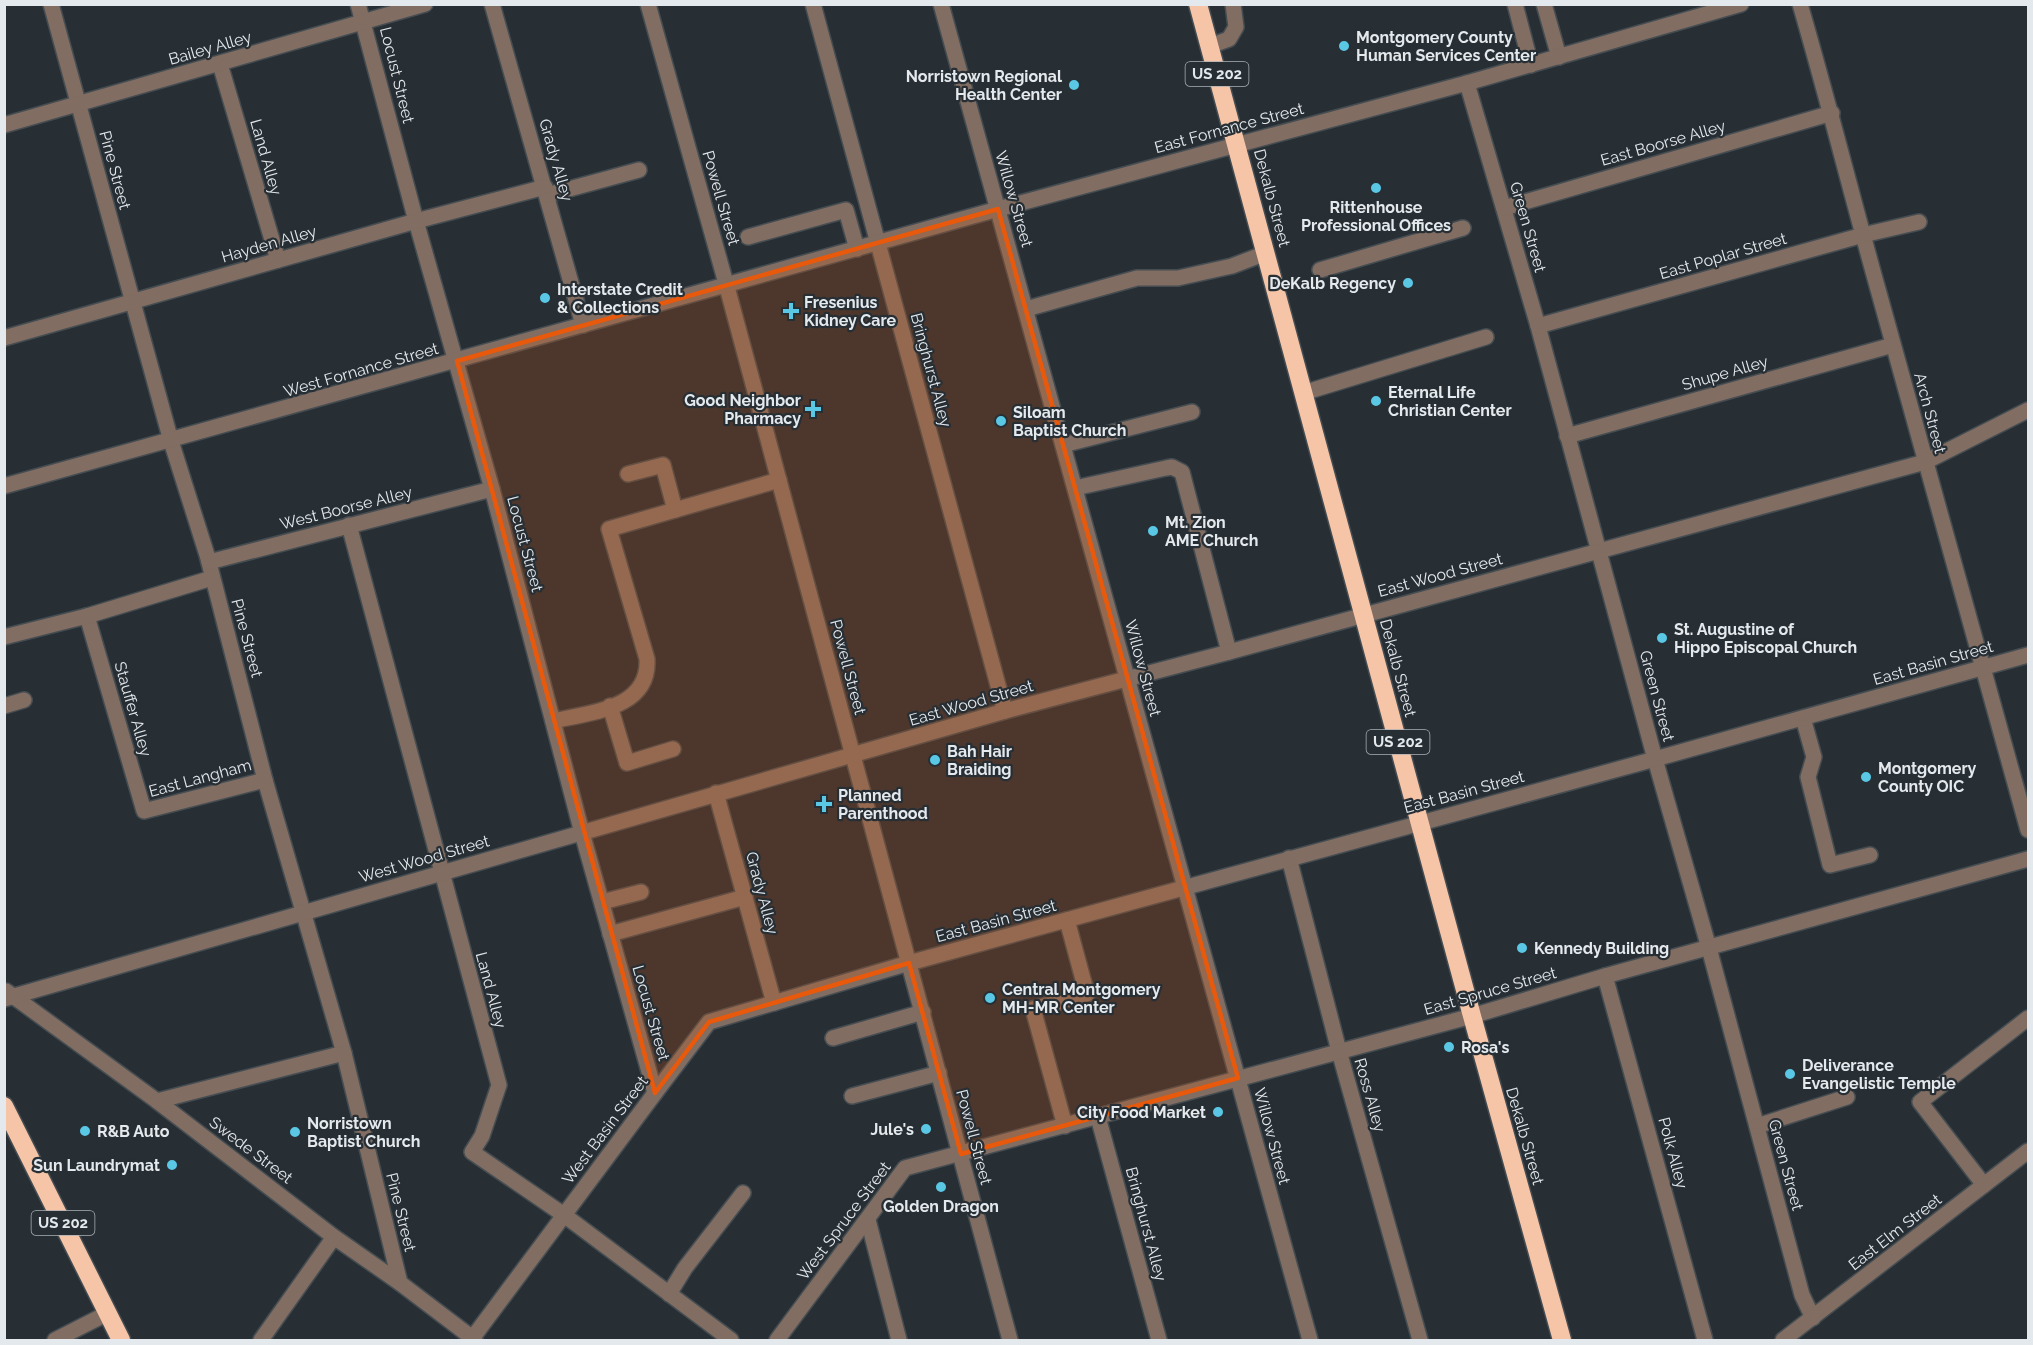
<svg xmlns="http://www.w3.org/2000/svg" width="2033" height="1345" font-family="Raleway,sans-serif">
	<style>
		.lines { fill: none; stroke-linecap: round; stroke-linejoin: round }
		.minor-casing { stroke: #454d52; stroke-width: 18 }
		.highway-casing { stroke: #454d52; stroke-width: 21 }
		.minor { stroke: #816d61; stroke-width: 15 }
		.highway { stroke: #f6c4a7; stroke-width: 18 }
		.marked { fill: #e8590c; fill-opacity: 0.2; stroke: #e8590c; stroke-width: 4.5; stroke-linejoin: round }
		.poi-dot { fill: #5ac8e5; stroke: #272f35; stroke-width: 2 }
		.labels { text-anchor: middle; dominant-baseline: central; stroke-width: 4.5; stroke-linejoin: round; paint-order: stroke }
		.shield { fill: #272f35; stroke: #abb1b6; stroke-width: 1.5 }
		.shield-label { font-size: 15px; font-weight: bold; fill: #e4e9ed }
		.poi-label { font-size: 16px; font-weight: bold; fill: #e4e9ed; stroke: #272f35; text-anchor: start }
		.street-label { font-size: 16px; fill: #e4e9ed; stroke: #272f35 }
	</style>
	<rect width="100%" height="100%" fill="#272f35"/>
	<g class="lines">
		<defs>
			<g id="minor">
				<polyline points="51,4 171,441 207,555 265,780 344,1053 400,1283"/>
				<polyline points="358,4 416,221 492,489 582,833 655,1093"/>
				<polyline points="492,4 583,325"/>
				<polyline points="648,4 727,287 1010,1340"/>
				<polyline points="813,4 1005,711"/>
				<polyline points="941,4 1310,1340"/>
				<polyline points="1515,4 1531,65"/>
				<polyline points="1544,4 1559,57"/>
				<path d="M1800,4C1828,100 1852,197 1879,293C1928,473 1978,652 2028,830"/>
				<polyline points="1210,46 1229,39 1236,27 1233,4"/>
				<polyline points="220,64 278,260"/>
				<polyline points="1467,83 1538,326 1655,759 1709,948 1802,1295 1813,1318"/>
				<polyline points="4,125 425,4"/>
				<polyline points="547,195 639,170"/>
				<polyline points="1504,208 1832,113"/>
				<polyline points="748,237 846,210 857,249"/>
				<polyline points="1320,270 1463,228"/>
				<polyline points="1026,309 1137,278 1178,278 1232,266 1266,253"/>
				<polyline points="1538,326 1863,235 1919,222"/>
				<polyline points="4,338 416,221 545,187"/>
				<polyline points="1303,393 1486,337"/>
				<polyline points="1567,436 1893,345"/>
				<polyline points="1063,445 1192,412"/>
				<polyline points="628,474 663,465 675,510"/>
				<polyline points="4,486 998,209 1467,83 1741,4"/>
				<polyline points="1075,488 1166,468 1172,467 1182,472 1229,652"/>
				<polyline points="349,525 499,1085 482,1136 472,1152 564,1215 731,1340"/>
				<polyline points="209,562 492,489"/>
				<polyline points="87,616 144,811 265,780"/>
				<polyline points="4,637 87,616 212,578"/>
				<polyline points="4,706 24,700"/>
				<polyline points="610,706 627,763 673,749"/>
				<polyline points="1803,718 1814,757 1808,777 1830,865 1870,855"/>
				<path d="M553,721C591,712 650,709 647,659L609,529L779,480"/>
				<polyline points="716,793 774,1003"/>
				<polyline points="1289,858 1339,1051 1420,1340"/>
				<polyline points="602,902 641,892"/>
				<polyline points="610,934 745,897"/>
				<polyline points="1605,976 1705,1340"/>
				<polyline points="6,991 157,1101 334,1237 400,1283 475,1340"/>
				<polyline points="4,999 1005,711 1229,652 1925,462 2028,410"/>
				<polyline points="833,1038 923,1012"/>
				<polyline points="852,1096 939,1073"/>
				<polyline points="157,1101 344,1053"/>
				<polyline points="1098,1117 1159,1340"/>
				<polyline points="1065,1126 1033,1009 1087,994 1067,920"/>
				<polyline points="1757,1126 1847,1097"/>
				<polyline points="1984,1185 1920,1102 2028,1018"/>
				<polyline points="868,1220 899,1340"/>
				<polyline points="669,1294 685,1268 743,1193"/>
				<polyline points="55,1340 108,1313"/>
				<polyline points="261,1340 334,1237"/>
				<polyline points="471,1340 655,1093 709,1022 909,963 1655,759 2028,655"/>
				<polyline points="777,1340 905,1168 1472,1016 1605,976 2028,859"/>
				<polyline points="1783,1340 2028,1151"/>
			</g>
			<g id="highway">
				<polyline points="1198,4 1472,1016 1562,1340"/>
				<polyline points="4,1106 121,1340"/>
			</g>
		</defs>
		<use href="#minor" class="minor-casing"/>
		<use href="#highway" class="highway-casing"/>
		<use href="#minor" class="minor"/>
		<use href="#highway" class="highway"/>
	</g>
	<path class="marked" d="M998,209L1238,1078L961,1154L909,963L709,1022L655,1093L457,361Z"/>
	<g class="poi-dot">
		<circle cx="1344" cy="46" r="6"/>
		<circle cx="1074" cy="85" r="6"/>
		<circle cx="1376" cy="188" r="6"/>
		<circle cx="1408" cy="283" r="6"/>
		<circle cx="545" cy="298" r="6"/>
		<path d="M788 302h6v6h6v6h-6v6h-6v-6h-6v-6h6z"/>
		<circle cx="1376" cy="401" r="6"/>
		<path d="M810 400h6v6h6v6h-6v6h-6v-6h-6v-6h6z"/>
		<circle cx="1001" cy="421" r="6"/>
		<circle cx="1153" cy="531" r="6"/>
		<circle cx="1662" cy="638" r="6"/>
		<circle cx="935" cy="760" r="6"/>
		<circle cx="1866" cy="777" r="6"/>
		<path d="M821 795h6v6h6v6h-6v6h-6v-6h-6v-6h6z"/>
		<circle cx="1522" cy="948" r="6"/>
		<circle cx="990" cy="998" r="6"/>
		<circle cx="1449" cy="1047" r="6"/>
		<circle cx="1790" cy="1074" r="6"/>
		<circle cx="1218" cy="1112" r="6"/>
		<circle cx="926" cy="1129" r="6"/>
		<circle cx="85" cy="1131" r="6"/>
		<circle cx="295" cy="1132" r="6"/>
		<circle cx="172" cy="1165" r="6"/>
		<circle cx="941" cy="1187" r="6"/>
	</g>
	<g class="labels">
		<g class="shield">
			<rect x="1185.5" y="62" width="63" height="24" rx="4.5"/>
			<rect x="1366.5" y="730" width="63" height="24" rx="4.5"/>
			<rect x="31.5" y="1211" width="63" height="24" rx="4.5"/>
		</g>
		<g class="shield-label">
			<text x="1217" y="74">US 202</text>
			<text x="1398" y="742">US 202</text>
			<text x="63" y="1223">US 202</text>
		</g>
		<g class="poi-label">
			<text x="1356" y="37">Montgomery County<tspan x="1356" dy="18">Human Services Center</tspan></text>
			<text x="1062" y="76" text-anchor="end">Norristown Regional<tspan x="1062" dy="18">Health Center</tspan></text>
			<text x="1376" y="207" text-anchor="middle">Rittenhouse<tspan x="1376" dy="18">Professional Offices</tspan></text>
			<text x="1396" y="283" text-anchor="end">DeKalb Regency</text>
			<text x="557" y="289">Interstate Credit<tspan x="557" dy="18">&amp; Collections</tspan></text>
			<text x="804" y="302">Fresenius<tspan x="804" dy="18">Kidney Care</tspan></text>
			<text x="1388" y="392">Eternal Life<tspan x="1388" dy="18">Christian Center</tspan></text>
			<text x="801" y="400" text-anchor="end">Good Neighbor<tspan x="801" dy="18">Pharmacy</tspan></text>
			<text x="1013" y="412">Siloam<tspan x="1013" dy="18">Baptist Church</tspan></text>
			<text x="1165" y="522">Mt. Zion<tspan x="1165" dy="18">AME Church</tspan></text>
			<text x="1674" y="629">St. Augustine of<tspan x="1674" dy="18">Hippo Episcopal Church</tspan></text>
			<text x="947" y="751">Bah Hair<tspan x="947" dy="18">Braiding</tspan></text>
			<text x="1878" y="768">Montgomery<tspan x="1878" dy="18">County OIC</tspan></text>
			<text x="838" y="795">Planned<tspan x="838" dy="18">Parenthood</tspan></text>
			<text x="1534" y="948">Kennedy Building</text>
			<text x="1002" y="989">Central Montgomery<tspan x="1002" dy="18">MH-MR Center</tspan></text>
			<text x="1461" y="1047">Rosa's</text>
			<text x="1802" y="1065">Deliverance<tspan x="1802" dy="18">Evangelistic Temple</tspan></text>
			<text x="1206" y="1112" text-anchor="end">City Food Market</text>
			<text x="307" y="1123">Norristown<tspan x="307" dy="18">Baptist Church</tspan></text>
			<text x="914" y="1129" text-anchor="end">Jule's</text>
			<text x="97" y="1131">R&amp;B Auto</text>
			<text x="160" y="1165" text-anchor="end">Sun Laundrymat</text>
			<text x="941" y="1206" text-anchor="middle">Golden Dragon</text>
		</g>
		<g class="street-label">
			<text transform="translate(210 48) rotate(-16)">Bailey Alley</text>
			<text transform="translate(397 75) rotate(76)">Locust Street</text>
			<text transform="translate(1229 128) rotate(-15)">East Fornance Street</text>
			<text transform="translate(1663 143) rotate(-16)">East Boorse Alley</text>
			<text transform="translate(266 157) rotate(74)">Land Alley</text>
			<text transform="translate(556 160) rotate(74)">Grady Alley</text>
			<text transform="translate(115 170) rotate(75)">Pine Street</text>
			<text transform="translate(721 198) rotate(74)">Powell Street</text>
			<text transform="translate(1272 198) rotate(75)">Dekalb Street</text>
			<text transform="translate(1014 199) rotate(74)">Willow Street</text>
			<text transform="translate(1528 227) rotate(74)">Green Street</text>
			<text transform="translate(269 244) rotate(-16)">Hayden Alley</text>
			<text transform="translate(1723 256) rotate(-16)">East Poplar Street</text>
			<text transform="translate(361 370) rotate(-16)">West Fornance Street</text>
			<text transform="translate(931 370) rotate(75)">Bringhurst Alley</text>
			<text transform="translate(1725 373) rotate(-16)">Shupe Alley</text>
			<text transform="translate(1930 413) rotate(75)">Arch Street</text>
			<text transform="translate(346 508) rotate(-14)">West Boorse Alley</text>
			<text transform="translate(525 544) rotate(75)">Locust Street</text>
			<text transform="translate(1440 575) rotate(-15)">East Wood Street</text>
			<text transform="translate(247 638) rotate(75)">Pine Street</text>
			<text transform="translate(1933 663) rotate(-16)">East Basin Street</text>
			<text transform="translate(848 667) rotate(75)">Powell Street</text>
			<text transform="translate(1143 668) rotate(75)">Willow Street</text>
			<text transform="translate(1398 668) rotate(75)">Dekalb Street</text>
			<text transform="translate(1657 696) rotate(75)">Green Street</text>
			<text transform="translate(971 703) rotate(-16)">East Wood Street</text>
			<text transform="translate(133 709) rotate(74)">Stauffer Alley</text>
			<text transform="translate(200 778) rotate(-15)">East Langham</text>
			<text transform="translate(1464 792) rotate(-15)">East Basin Street</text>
			<text transform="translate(424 859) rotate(-16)">West Wood Street</text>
			<text transform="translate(762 893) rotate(75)">Grady Alley</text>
			<text transform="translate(996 921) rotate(-15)">East Basin Street</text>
			<text transform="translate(491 990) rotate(75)">Land Alley</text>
			<text transform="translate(1490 991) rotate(-16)">East Spruce Street</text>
			<text transform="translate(651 1013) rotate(74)">Locust Street</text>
			<text transform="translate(1370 1095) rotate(74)">Ross Alley</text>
			<text transform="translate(605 1130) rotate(-53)">West Basin Street</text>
			<text transform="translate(1272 1136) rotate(75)">Willow Street</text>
			<text transform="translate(1525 1136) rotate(74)">Dekalb Street</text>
			<text transform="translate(974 1137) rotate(75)">Powell Street</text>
			<text transform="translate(251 1150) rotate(37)">Swede Street</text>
			<text transform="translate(1673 1153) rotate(75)">Polk Alley</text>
			<text transform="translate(1786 1165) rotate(75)">Green Street</text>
			<text transform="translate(401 1212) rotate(76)">Pine Street</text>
			<text transform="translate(844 1221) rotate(-53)">West Spruce Street</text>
			<text transform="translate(1146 1224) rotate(75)">Bringhurst Alley</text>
			<text transform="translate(1895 1232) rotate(-38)">East Elm Street</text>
		</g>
	</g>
	<rect width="2033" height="1345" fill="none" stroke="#e4e9ed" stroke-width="12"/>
</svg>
